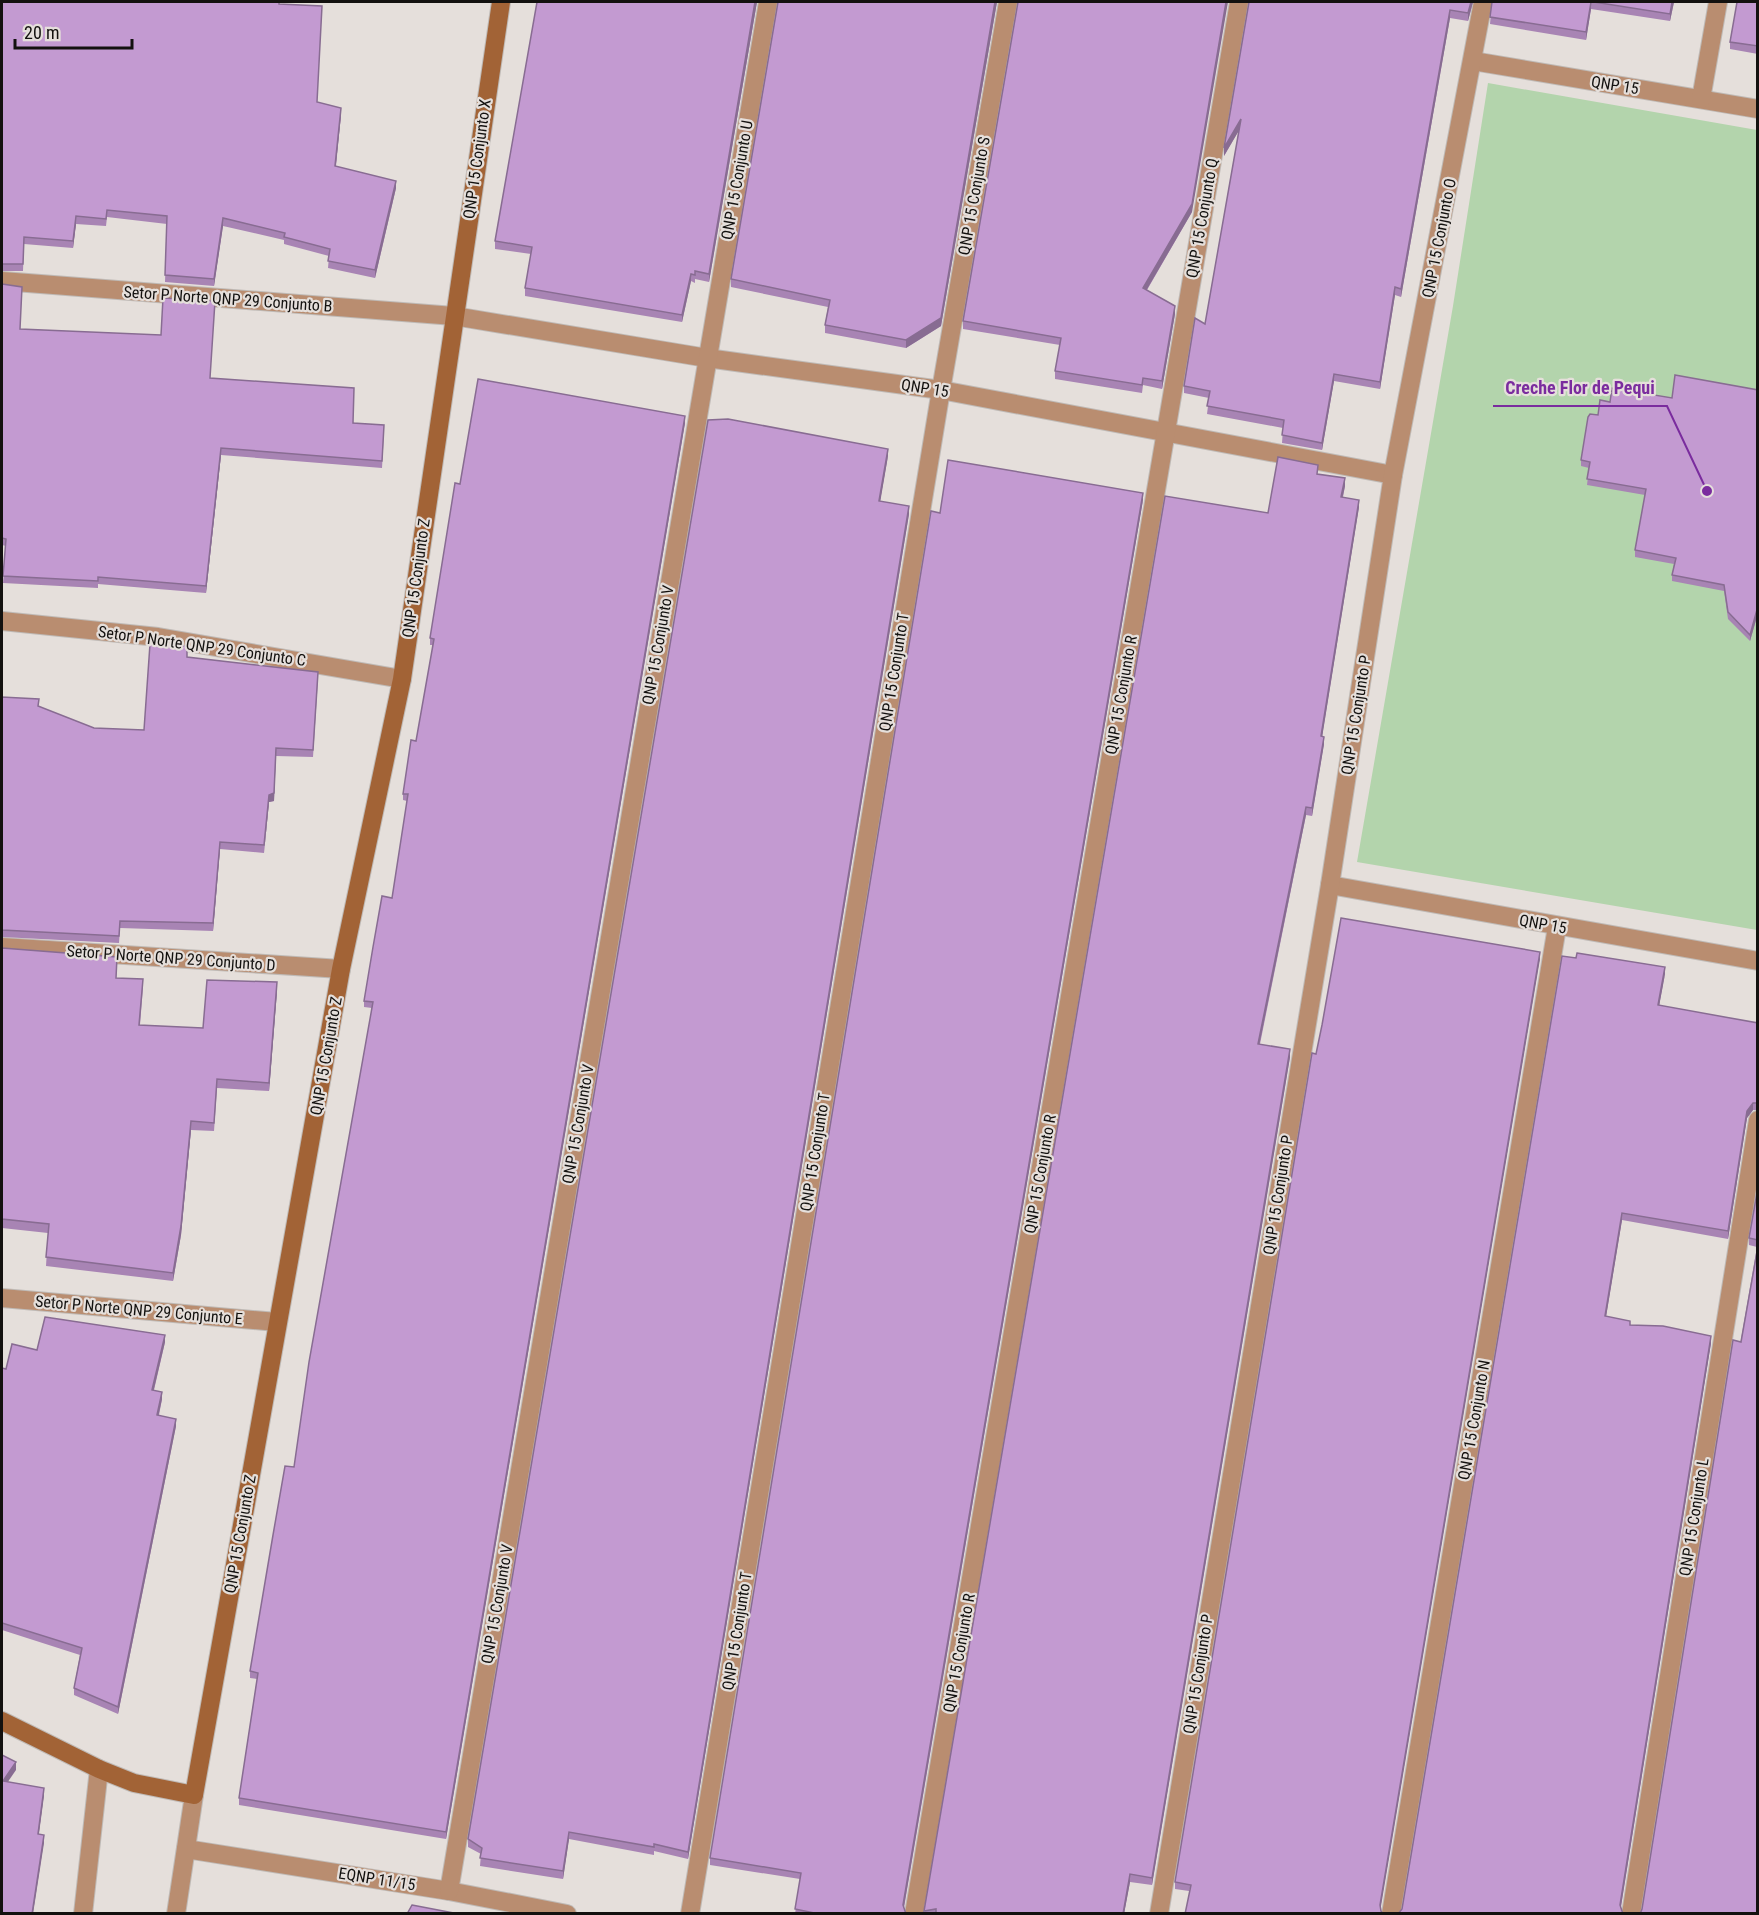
<svg xmlns="http://www.w3.org/2000/svg" width="1759" height="1915" font-family="'Roboto Condensed',sans-serif">
	<style>
		.green { fill: #b3d4ac }
		.lines { fill: none; stroke-linecap: round; stroke-linejoin: round }
		.street-casing { stroke: #bfbab6; stroke-width: 20 }
		.secondary-casing { stroke: #bfbab6; stroke-width: 20 }
		.street { stroke: #b98d70; stroke-width: 18 }
		.secondary { stroke: #a26336; stroke-width: 18 }
		.wall { fill: #a884b4 }
		.shaded-wall { fill: #886c92 }
		.building { fill: #c39ad1; stroke: #886c92; stroke-width: 1.5 }
		.labels { text-anchor: middle; dominant-baseline: central; stroke-width: 4.5; stroke-linejoin: round; paint-order: stroke }
		.street-label { font-size: 16px; fill: #13110f; stroke: #e5dfdb }
		.leader { fill: none; stroke: #7a2c9e; stroke-width: 2 }
		.callout-dot { fill: #7a2c9e; stroke: #e5dfdb; stroke-width: 2 }
		.callout-label { font-size: 18px; text-anchor: middle; font-weight: bold; fill: #7a2c9e; stroke: #e5dfdb; stroke-width: 4.5; stroke-linejoin: round; paint-order: stroke }
	</style>
	<rect width="100%" height="100%" fill="#e5dfdb"/>
	<polygon class="green" points="1488,83 1757,130 1757,930 1357,862 1453,306"/>
	<g class="lines">
		<defs>
			<g id="street">
				<polyline points="1473,61 1758,109"/>
				<polyline points="1701,99 1718,2"/>
				<polyline points="2,281 454,316 707,358 941,390 1393,475"/>
				<polyline points="2,621 158,637 402,679"/>
				<polyline points="1330,885 1758,961"/>
				<polyline points="2,947 341,969"/>
				<polyline points="2,1298 277,1322"/>
				<polyline points="186,1849 449,1891 567,1914"/>
				<polyline points="449,1891 768,2"/>
				<polyline points="83,1914 99,1769"/>
				<polyline points="176,1914 194,1795"/>
				<polyline points="690,1914 941,390 1008,2"/>
				<polyline points="914,1914 1239,2"/>
				<polyline points="1159,1914 1330,885 1393,475 1483,2"/>
				<polyline points="1391,1914 1557,927"/>
				<polyline points="1631,1914 1758,1120"/>
			</g>
			<polyline id="secondary" points="2,1721 99,1769 134,1783 194,1795 341,969 402,679 501,2"/>
		</defs>
		<use href="#street" class="street-casing"/>
		<use href="#secondary" class="secondary-casing"/>
		<use href="#street" class="street"/>
		<use href="#secondary" class="secondary"/>
	</g>
	<g class="wall">
		<polygon points="2,2 280,4 317,102 341,115 336,166 396,188 375,278 328,268 329,256 284,244 284,240 223,226 214,286 165,282 167,224 107,217 106,226 76,224 73,248 24,244 23,271 2,271"/>
		<polygon points="757,2 709,282 695,279 695,283 691,281 682,322 525,296 525,288 531,254 495,249 495,241"/>
		<polygon points="778,2 997,2 941,326 906,348 825,333 825,325 828,307 731,287 731,279"/>
		<polygon points="1249,2 1473,2 1468,21 1450,18 1401,297 1395,295 1380,389 1334,381 1322,450 1282,443 1283,428 1207,414 1209,398 1184,393 1184,386 1205,324 1239,130 1224,156"/>
		<polygon points="1492,2 1674,2 1670,21 1591,9 1586,40 1490,24"/>
		<polygon points="1758,2 1758,54 1730,49 1730,42"/>
		<polygon points="1192,212 1147,290 1175,314 1162,389 1143,385 1142,393 1055,379 1055,371 1060,345 963,329 963,321"/>
		<polygon points="2,284 20,329 211,378 384,432 382,468 221,455 206,593 98,584 98,588 3,583 6,546 2,545"/>
		<polygon points="1758,390 1758,613 1750,641 1728,619 1724,591 1672,581 1672,575 1674,564 1635,557 1635,550 1645,495 1587,485 1589,468 1581,466 1581,460 1598,415 1610,402 1672,398"/>
		<polygon points="685,423 446,1839 239,1805 239,1798 257,1679 250,1678 250,1671 294,1467 372,1008 364,1007 364,1001 392,898 407,801 403,800 403,794 416,741 433,645 430,645 430,638 460,484"/>
		<polygon points="888,456 880,501 909,514 688,1859 654,1851 654,1855 569,1839 563,1879 480,1866 481,1854 468,1847 468,1839"/>
		<polygon points="1318,474 1345,486 1343,497 1359,507 1322,737 1324,744 1312,816 1306,815 1260,1044 1290,1057 1152,1885 1130,1882 1124,1914 924,1914 1268,513"/>
		<polygon points="1143,500 904,1908 906,1914 795,1914 800,1879 710,1865 710,1858"/>
		<polygon points="187,657 318,679 313,757 276,756 274,801 269,802 264,853 220,849 213,931 120,928 119,943 2,937 2,697 39,707 94,728 144,730"/>
		<polygon points="2,948 117,966 116,978 143,987 140,1025 203,1028 277,991 269,1091 217,1088 214,1131 191,1130 181,1235 173,1281 46,1266 48,1233 2,1228"/>
		<polygon points="1540,959 1189,1891 1175,1889 1175,1882 1316,1054"/>
		<polygon points="1665,974 1659,1006 1758,1023 1758,1110 1753,1110 1747,1118 1728,1239 1622,1220 1606,1317 1630,1325 1711,1343 1621,1907 1402,1909"/>
		<polygon points="1758,1187 1758,1914 1642,1909 1757,1247 1749,1245 1749,1238"/>
		<polygon points="165,1342 154,1390 162,1399 159,1415 176,1426 118,1714 74,1695 74,1688 80,1655 2,1630 2,1368 6,1369 37,1350"/>
	</g>
	<g class="shaded-wall">
		<polygon points="755,2 757,2 709,282 709,274"/>
		<polygon points="995,2 997,2 941,326 906,348 906,340"/>
		<polygon points="1226,2 1228,2 1192,212 1143,296 1143,288"/>
		<polygon points="1471,2 1473,2 1468,21 1468,13"/>
		<polygon points="1591,2 1591,9 1586,40 1586,32"/>
		<polygon points="1672,2 1674,2 1670,21 1670,14"/>
		<polygon points="1450,10 1450,18 1401,297 1401,289"/>
		<polygon points="341,108 341,115 335,173 335,166"/>
		<polygon points="1241,119 1241,127 1224,156 1224,148"/>
		<polygon points="396,181 396,188 375,278 375,270"/>
		<polygon points="76,216 76,224 73,248 73,241"/>
		<polygon points="223,218 223,226 214,286 214,279"/>
		<polygon points="691,274 691,281 682,322 682,315"/>
		<polygon points="1395,287 1395,295 1380,389 1380,382"/>
		<polygon points="1175,306 1175,314 1162,389 1162,381"/>
		<polygon points="1334,374 1334,381 1322,450 1322,443"/>
		<polygon points="685,416 685,423 446,1839 446,1832"/>
		<polygon points="221,448 221,455 206,593 206,586"/>
		<polygon points="888,449 888,456 879,509 879,501"/>
		<polygon points="1345,478 1345,486 1341,504 1341,497"/>
		<polygon points="1143,493 1143,500 903,1912 903,1905"/>
		<polygon points="1359,500 1359,507 1321,744 1321,736"/>
		<polygon points="909,506 909,514 688,1859 688,1852"/>
		<polygon points="1758,606 1758,613 1750,641 1750,635"/>
		<polygon points="1324,737 1324,744 1312,816 1312,808"/>
		<polygon points="276,748 274,801 269,802 264,853 269,795"/>
		<polygon points="1306,807 1306,815 1258,1051 1258,1044"/>
		<polygon points="220,842 220,849 213,931 213,923"/>
		<polygon points="1540,952 1540,959 1380,1912 1380,1905"/>
		<polygon points="1665,967 1665,974 1658,1012 1658,1005"/>
		<polygon points="277,982 277,991 269,1091 269,1083"/>
		<polygon points="1290,1049 1290,1057 1152,1885 1152,1878"/>
		<polygon points="1753,1103 1753,1110 1747,1118 1728,1239 1728,1231 1747,1111"/>
		<polygon points="191,1121 191,1130 181,1235 173,1281 173,1273"/>
		<polygon points="1622,1213 1622,1220 1605,1323 1605,1316"/>
		<polygon points="165,1335 165,1342 152,1397 152,1390"/>
		<polygon points="1711,1336 1711,1343 1620,1912 1620,1905"/>
		<polygon points="162,1392 162,1399 157,1422 157,1415"/>
		<polygon points="176,1419 176,1426 118,1714 118,1707"/>
		<polygon points="16,1762 16,1770 3,1789 3,1781"/>
		<polygon points="44,1788 44,1796 38,1841 38,1834"/>
		<polygon points="569,1832 569,1839 563,1879 563,1871"/>
		<polygon points="44,1835 44,1843 33,1914 32,1914"/>
		<polygon points="1130,1874 1130,1882 1124,1914 1123,1914"/>
	</g>
	<g class="building">
		<polygon points="2,2 279,2 279,4 322,6 317,102 341,108 335,166 396,181 375,270 328,261 330,249 284,237 285,233 223,218 214,279 165,275 167,216 107,210 106,219 76,216 73,241 24,237 23,264 2,264"/>
		<polygon points="537,2 755,2 709,274 695,271 695,275 691,274 682,315 525,288 532,247 495,241"/>
		<polygon points="778,2 995,2 941,318 906,340 825,325 830,300 731,279"/>
		<polygon points="1018,2 1226,2 1192,204 1143,288 1175,306 1162,381 1143,378 1142,385 1055,371 1061,338 963,321"/>
		<polygon points="1249,2 1471,2 1468,13 1450,10 1401,289 1395,287 1380,382 1334,374 1322,443 1282,435 1284,420 1207,406 1210,391 1184,386 1195,318 1205,324 1241,119 1224,148"/>
		<polygon points="1492,2 1591,2 1586,32 1490,17"/>
		<polygon points="1594,2 1672,2 1670,14"/>
		<polygon points="1737,2 1758,2 1758,46 1730,42"/>
		<polygon points="2,284 22,287 20,329 161,335 163,298 215,301 210,378 354,388 353,423 384,425 382,461 221,448 206,586 98,577 98,581 3,576 6,539 2,538"/>
		<polygon points="1675,375 1758,390 1758,606 1750,635 1728,612 1724,585 1672,575 1676,558 1635,550 1646,489 1587,479 1590,462 1581,460 1588,417 1590,414 1598,415 1600,400 1610,402 1612,388 1672,398"/>
		<polygon points="478,379 685,416 446,1832 239,1798 258,1673 250,1671 273,1535 285,1466 294,1467 309,1362 373,1002 364,1001 373,947 382,896 392,898 408,794 403,794 411,740 416,741 434,639 430,638 455,483 460,484"/>
		<polygon points="728,419 888,449 879,501 909,506 688,1852 654,1844 654,1847 569,1832 563,1871 480,1858 482,1848 468,1839 708,420"/>
		<polygon points="1278,457 1318,465 1317,474 1345,478 1341,497 1359,500 1321,736 1324,737 1312,808 1306,807 1258,1044 1290,1049 1152,1878 1130,1874 1123,1914 936,1914 936,1909 924,1911 1165,496 1268,513"/>
		<polygon points="948,460 1143,493 903,1905 906,1914 819,1914 795,1909 801,1873 710,1858 931,511 940,513"/>
		<polygon points="150,644 187,646 187,657 318,672 313,750 276,748 274,793 269,795 264,845 220,842 213,923 120,921 119,936 2,930 2,697 39,699 38,706 94,728 144,730"/>
		<polygon points="1341,918 1540,952 1380,1905 1381,1911 1383,1914 1185,1914 1191,1885 1175,1882 1312,1053 1316,1054 1322,1025"/>
		<polygon points="2,948 117,957 116,978 143,979 139,1025 203,1028 207,980 277,982 269,1083 217,1079 214,1123 191,1121 181,1226 173,1273 46,1257 49,1224 2,1219"/>
		<polygon points="1577,953 1665,967 1658,1005 1758,1023 1758,1103 1753,1103 1747,1111 1728,1231 1622,1213 1605,1316 1630,1321 1630,1325 1663,1326 1711,1336 1620,1905 1623,1914 1398,1914 1402,1909 1562,956 1576,958"/>
		<polygon points="1758,1187 1758,1240 1749,1238"/>
		<polygon points="1758,1246 1758,1914 1640,1914 1642,1909 1733,1340 1741,1342"/>
		<polygon points="45,1317 165,1335 152,1390 162,1392 157,1415 176,1419 118,1707 74,1688 82,1648 2,1623 2,1368 6,1369 12,1344 37,1350"/>
		<polygon points="2,1755 16,1762 3,1781 44,1788 38,1834 44,1835 32,1914 2,1914"/>
		<polygon points="412,1905 459,1914 407,1914"/>
	</g>
	<g class="labels">
		<g class="street-label">
			<text transform="translate(1615 85) rotate(9)">QNP 15</text>
			<text transform="translate(477 159) rotate(-82)">QNP 15 Conjunto X</text>
			<text transform="translate(737 180) rotate(-80)">QNP 15 Conjunto U</text>
			<text transform="translate(974 196) rotate(-80)">QNP 15 Conjunto S</text>
			<text transform="translate(1202 218) rotate(-80)">QNP 15 Conjunto Q</text>
			<text transform="translate(1439 238) rotate(-79)">QNP 15 Conjunto O</text>
			<text transform="translate(228 299) rotate(4)">Setor P Norte QNP 29 Conjunto B</text>
			<text transform="translate(925 388) rotate(9)">QNP 15</text>
			<text transform="translate(416 578) rotate(-82)">QNP 15 Conjunto Z</text>
			<text transform="translate(658 645) rotate(-80)">QNP 15 Conjunto V</text>
			<text transform="translate(202 646) rotate(8)">Setor P Norte QNP 29 Conjunto C</text>
			<text transform="translate(894 672) rotate(-81)">QNP 15 Conjunto T</text>
			<text transform="translate(1121 695) rotate(-80)">QNP 15 Conjunto R</text>
			<text transform="translate(1356 715) rotate(-81)">QNP 15 Conjunto P</text>
			<text transform="translate(1543 924) rotate(10)">QNP 15</text>
			<text transform="translate(171 958) rotate(4)">Setor P Norte QNP 29 Conjunto D</text>
			<text transform="translate(326 1056) rotate(-80)">QNP 15 Conjunto Z</text>
			<text transform="translate(578 1124) rotate(-80)">QNP 15 Conjunto V</text>
			<text transform="translate(815 1152) rotate(-81)">QNP 15 Conjunto T</text>
			<text transform="translate(1040 1174) rotate(-80)">QNP 15 Conjunto R</text>
			<text transform="translate(1278 1195) rotate(-81)">QNP 15 Conjunto P</text>
			<text transform="translate(139 1310) rotate(5)">Setor P Norte QNP 29 Conjunto E</text>
			<text transform="translate(1474 1420) rotate(-80)">QNP 15 Conjunto N</text>
			<text transform="translate(1694 1517) rotate(-81)">QNP 15 Conjunto L</text>
			<text transform="translate(240 1534) rotate(-80)">QNP 15 Conjunto Z</text>
			<text transform="translate(497 1604) rotate(-80)">QNP 15 Conjunto V</text>
			<text transform="translate(737 1631) rotate(-81)">QNP 15 Conjunto T</text>
			<text transform="translate(959 1653) rotate(-80)">QNP 15 Conjunto R</text>
			<text transform="translate(1198 1674) rotate(-81)">QNP 15 Conjunto P</text>
			<text transform="translate(377 1879) rotate(9)">EQNP 11/15</text>
		</g>
	</g>
	<path class="leader" d="M1707 491L1667 406H1493"/>
	<circle class="callout-dot" cx="1707" cy="491" r="6"/>
	<g class="callout-label">
		<text x="1580" y="394">Creche Flor de Pequi</text>
	</g>
	<rect width="1759" height="1915" fill="none" stroke="#13110f" stroke-width="6"/>
	<path d="M15 39v9h117v-9" fill="none" stroke="#13110f" stroke-width="3"/>
	<text x="24" y="39" font-size="18" fill="#13110f" stroke="#e5dfdb" stroke-width="4.5" paint-order="stroke">20 m</text>
</svg>
